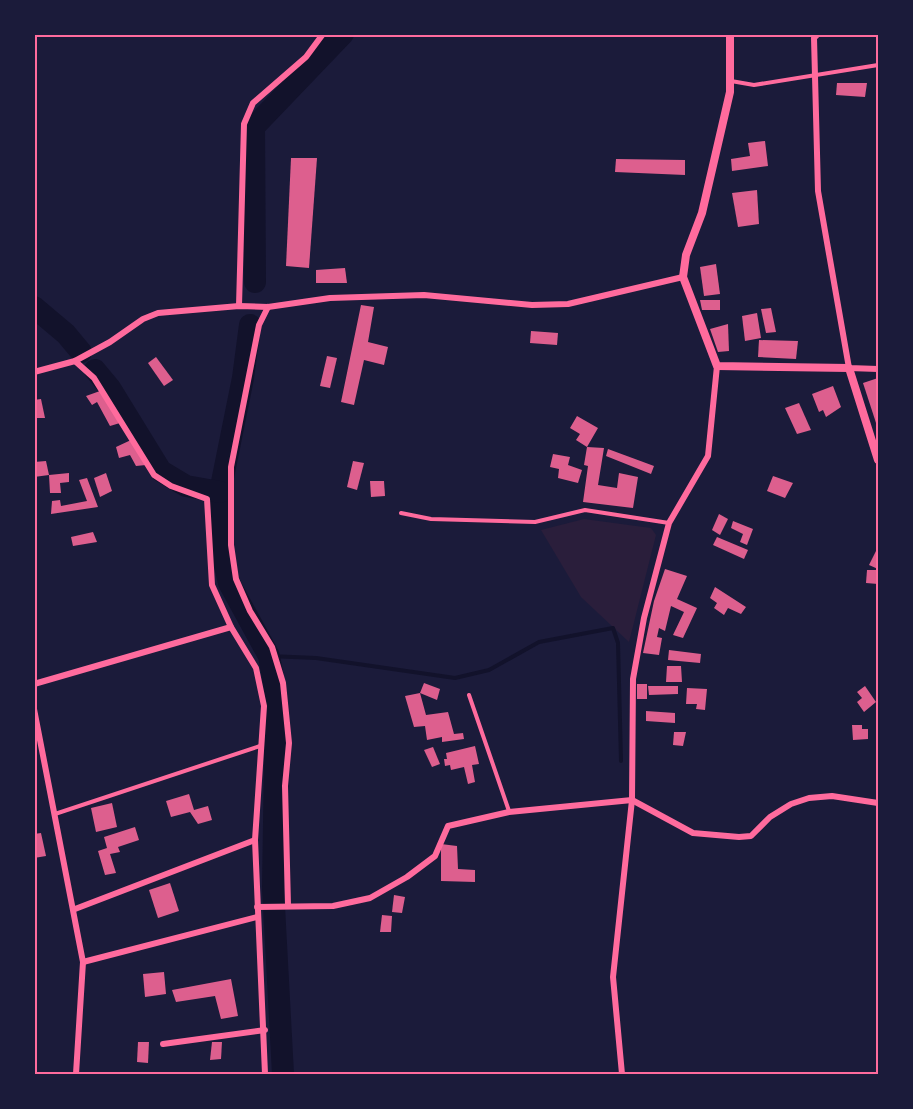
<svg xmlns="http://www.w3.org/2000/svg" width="913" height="1109" font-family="'Open Sans',sans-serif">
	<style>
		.green { fill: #2a1e3b }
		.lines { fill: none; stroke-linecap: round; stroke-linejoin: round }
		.stream { stroke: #12122b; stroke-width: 4 }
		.river { stroke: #12122b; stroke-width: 22 }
		.building { fill: #dd5f8e }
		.service { stroke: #ff6b9d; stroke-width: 4 }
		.minor { stroke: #ff6b9d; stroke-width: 6 }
		.tertiary { stroke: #ff6b9d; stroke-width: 8 }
		.neatline { fill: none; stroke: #ff6b9d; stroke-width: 2 }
	</style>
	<rect width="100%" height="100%" fill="#1b1b3a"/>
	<polygon class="green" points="584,519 651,528 656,535 629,642 581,597 541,530"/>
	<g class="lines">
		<polyline class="stream" points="269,656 316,658 455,678 489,670 539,642 613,628 618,643 621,761"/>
		<g class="river">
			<polyline points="255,282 254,127 343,34"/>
			<polyline points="34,307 66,334 81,352"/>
			<polyline points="250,325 243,378 220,492 222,553 229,583 269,656 276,695 273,888 283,1074"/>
			<polyline points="95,370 110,388 161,471 186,486 220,492"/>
		</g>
	</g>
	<g class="building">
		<polygon points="837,83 867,83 865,97 836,95"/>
		<polygon points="765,141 768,166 732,171 731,159 750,156 748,143"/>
		<polygon points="291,158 317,158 309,268 286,266"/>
		<polygon points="616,159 685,160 685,175 615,172"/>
		<polygon points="757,190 759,224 738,227 732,193"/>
		<polygon points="716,264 720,294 704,296 700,267"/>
		<polygon points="345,268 347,283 316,283 316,270"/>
		<polygon points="700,300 720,300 720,310 702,310"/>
		<polygon points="361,305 374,307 368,342 388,347 384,365 364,360 354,405 341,402"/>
		<polygon points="771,308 776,332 766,333 761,309"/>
		<polygon points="757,313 761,338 745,341 742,316"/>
		<polygon points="728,324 729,351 718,352 710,329"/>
		<polygon points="531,331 558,333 557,345 530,343"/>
		<polygon points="759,340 798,341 796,359 758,357"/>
		<polygon points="327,356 337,358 330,388 320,386"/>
		<polygon points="156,357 173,380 164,386 148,363"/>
		<polygon points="878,378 878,429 863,383"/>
		<polygon points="833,386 841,407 826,417 823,410 819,412 812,394"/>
		<polygon points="100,391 120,423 110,426 97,402 92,405 86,396"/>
		<polygon points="41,399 45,418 34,418 34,400"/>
		<polygon points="799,403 811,430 797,434 785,408"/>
		<polygon points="577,416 598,428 587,447 604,448 598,485 617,488 619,473 638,477 633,508 583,502 588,466 584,465 587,447 576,440 580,434 570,428"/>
		<polygon points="131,440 146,465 136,466 130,455 119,458 116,447"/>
		<polygon points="608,449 654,466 651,474 606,456"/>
		<polygon points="553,454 570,457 568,465 582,470 578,483 558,478 559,469 550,467"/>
		<polygon points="46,461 49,475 34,477 34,462"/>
		<polygon points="353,461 364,463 357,490 347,487"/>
		<polygon points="69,473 69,482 60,483 61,493 50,493 49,475"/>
		<polygon points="106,473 112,491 100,497 94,478"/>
		<polygon points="773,476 793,483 785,498 767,491"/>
		<polygon points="87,478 98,507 51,514 52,501 60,500 61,506 87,501 79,480"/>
		<polygon points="370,481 384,481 385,496 371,497"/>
		<polygon points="719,514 728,519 720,535 712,530"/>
		<polygon points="733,521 753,529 747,545 740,542 743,534 731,528"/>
		<polygon points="93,532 97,542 73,546 71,537"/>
		<polygon points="717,537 748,550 744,559 713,545"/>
		<polygon points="878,547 878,569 869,565"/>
		<polygon points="665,569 687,576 677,599 697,608 683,638 673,635 684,612 671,606 665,631 659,628 657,637 662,638 659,655 643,653 654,601"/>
		<polygon points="867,570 878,570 878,584 866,583"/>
		<polygon points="715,587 746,607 741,614 728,608 724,615 714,608 717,603 710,598"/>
		<polygon points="669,650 701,654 700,663 668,660"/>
		<polygon points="667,666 681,666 682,682 666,682"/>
		<polygon points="424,683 440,689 437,700 420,693"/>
		<rect x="637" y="684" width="10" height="15"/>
		<polygon points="648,686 678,686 678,694 649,695"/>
		<polygon points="865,686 876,702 864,712 857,702 862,698 857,692"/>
		<polygon points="687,688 707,689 705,710 696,709 697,704 686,704"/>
		<polygon points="420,693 426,715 448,712 454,734 463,733 464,739 442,742 442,737 427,740 425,726 414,727 405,696"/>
		<polygon points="646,711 675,713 675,723 646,721"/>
		<polygon points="852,725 862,725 862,729 868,729 868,739 853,740"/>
		<polygon points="674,732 686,732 683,746 673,745"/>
		<polygon points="475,746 479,764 472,765 475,782 468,784 464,767 451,770 450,765 445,766 444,759 447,759 446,753"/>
		<polygon points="433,747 440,764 432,767 424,750"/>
		<polygon points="189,794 194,810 208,806 212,820 198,824 190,812 171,817 166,801"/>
		<polygon points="112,803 117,827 96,832 91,808"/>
		<polygon points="135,827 139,840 118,847 120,852 110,854 116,873 105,875 98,851 107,848 104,837"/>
		<polygon points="41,833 46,856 34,858 34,834"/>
		<polygon points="441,844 457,846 458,869 475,870 475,882 441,881"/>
		<polygon points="170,883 179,911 158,918 149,890"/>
		<polygon points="394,895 405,897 402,913 392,912"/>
		<polygon points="382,915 392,916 391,932 380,932"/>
		<polygon points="164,972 166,994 145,997 143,974"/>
		<polygon points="231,979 238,1016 221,1019 215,996 176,1002 172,990"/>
		<polygon points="138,1042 149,1042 148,1063 137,1062"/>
		<polygon points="212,1042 222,1042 221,1059 210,1060"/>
	</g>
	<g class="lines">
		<g class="service">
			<polyline points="731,81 754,85 878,65"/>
			<polyline points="401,513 431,519 535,522 585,510 669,523"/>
			<polyline points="469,695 509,811"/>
			<polyline points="55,814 260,746"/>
		</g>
		<g class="minor">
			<polyline points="818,34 814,38 818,191 849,368 878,369"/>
			<polyline points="239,306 244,124 253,103 306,57 323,34"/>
			<polyline points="268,307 259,325 231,467 231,545 236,579 250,611 272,647 283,683 289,743 285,786 288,905"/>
			<polyline points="75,361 94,378 154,475 171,486 207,499 212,585 231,627 256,668 264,706 255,840 265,1074"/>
			<polyline points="34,372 75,361 110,342 143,319 158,313 239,306 268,307 330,298 424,295 532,305 568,304 683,277"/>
			<polyline points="34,684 231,627"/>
			<polyline points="34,709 83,962 76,1074"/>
			<polyline points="257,907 333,906 370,898 407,877 435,856 448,826 509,812 632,800 693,833 739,837 751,836 770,817 791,804 809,798 832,796 878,803"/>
			<polyline points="75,909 255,840"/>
			<polyline points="83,962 257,917"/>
			<polyline points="163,1044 265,1030"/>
			<polyline points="622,1074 613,977 632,800 633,679 644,618 669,523 708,456 717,366"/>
		</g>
		<polyline class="tertiary" points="730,34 730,92 702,213 686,255 683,277 717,366 849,368 878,460"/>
	</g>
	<rect width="913" height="1109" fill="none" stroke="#1b1b3a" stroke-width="72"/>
	<rect x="36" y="36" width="841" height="1037" class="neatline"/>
</svg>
